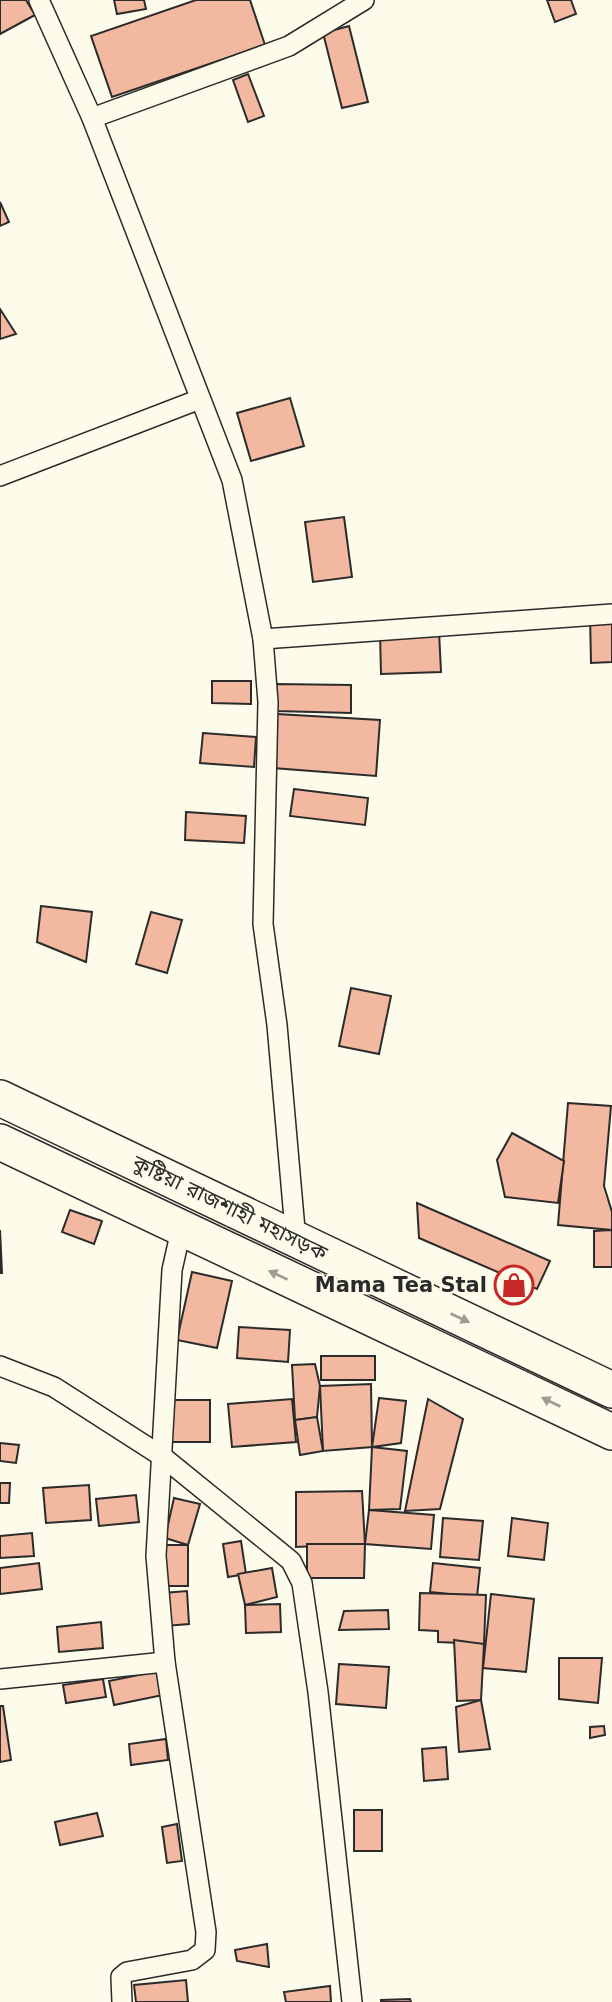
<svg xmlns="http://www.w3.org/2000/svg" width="612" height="2002" font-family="'DejaVu Sans','Noto Sans Bengali',sans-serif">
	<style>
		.building { fill: #f2b8a0; stroke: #2b2b2b; stroke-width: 2 }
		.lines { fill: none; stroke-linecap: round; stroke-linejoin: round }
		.street-casing { stroke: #2b2b2b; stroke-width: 22 }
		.highway-casing { stroke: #2b2b2b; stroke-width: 38 }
		.street { stroke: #fdfbea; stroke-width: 19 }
		.highway { stroke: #fdfbea; stroke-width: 35 }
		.oneway { fill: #9e9d94 }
		.labels { text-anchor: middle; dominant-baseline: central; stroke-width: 5; stroke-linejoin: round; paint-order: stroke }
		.street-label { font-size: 21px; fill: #2b2b2b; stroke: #fdfbea }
		.poi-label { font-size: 21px; font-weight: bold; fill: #2b2b2b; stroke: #fdfbea; text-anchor: end }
	</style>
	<rect width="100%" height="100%" fill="#fdfbea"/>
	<g class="building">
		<polygon points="0,0 26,0 35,15 0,34"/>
		<polygon points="114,0 144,0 146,9 117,14"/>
		<polygon points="196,0 250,0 265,45 112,97 91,36"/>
		<polygon points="547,0 571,0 576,14 555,22"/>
		<polygon points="349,26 368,102 342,108 323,33"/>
		<polygon points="248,74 264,116 248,122 233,80"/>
		<polygon points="0,202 9,222 0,226"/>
		<polygon points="0,309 16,334 0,339"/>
		<polygon points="290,398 304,446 251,461 237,413"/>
		<polygon points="344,517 352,577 313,582 305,522"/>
		<polygon points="590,616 612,616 612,662 591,663"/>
		<polygon points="439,631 441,672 381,674 380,633"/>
		<polygon points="212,681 251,681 251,704 212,703"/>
		<polygon points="276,684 351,685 351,713 276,711"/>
		<polygon points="277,714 380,720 376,776 273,768"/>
		<polygon points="203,733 256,737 254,767 200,763"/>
		<polygon points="294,789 368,798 365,825 290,816"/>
		<polygon points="186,812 246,816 244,843 185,840"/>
		<polygon points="41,906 92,912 86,962 37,942"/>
		<polygon points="151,912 182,920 167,973 136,964"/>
		<polygon points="351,988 391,996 379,1054 339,1046"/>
		<polygon points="568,1103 611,1106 604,1186 612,1212 612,1230 558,1225"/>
		<polygon points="512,1133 564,1161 558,1203 505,1197 497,1160"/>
		<polygon points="417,1203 550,1261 537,1289 419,1238"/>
		<polygon points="70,1210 102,1221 94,1244 62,1232"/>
		<polygon points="0,1230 2,1273 0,1273"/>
		<polygon points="612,1230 612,1267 594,1267 594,1231"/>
		<polygon points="192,1272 232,1281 217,1348 177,1340"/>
		<polygon points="239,1327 290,1330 288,1362 237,1358"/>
		<rect x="321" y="1356" width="54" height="24"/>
		<polygon points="315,1364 320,1386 317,1417 295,1420 292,1365"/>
		<polygon points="371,1384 372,1447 323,1451 320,1386"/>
		<polygon points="379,1398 406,1401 401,1443 372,1447"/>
		<polygon points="292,1399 296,1442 232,1447 228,1404"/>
		<polygon points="428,1399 463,1419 440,1509 405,1511"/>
		<polygon points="170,1400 210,1400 210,1442 171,1442"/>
		<polygon points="317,1417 323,1451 300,1455 295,1420"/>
		<polygon points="0,1443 19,1445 16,1463 0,1461"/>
		<polygon points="372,1447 407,1451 400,1509 369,1510"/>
		<polygon points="0,1483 10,1483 9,1503 0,1503"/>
		<polygon points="89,1485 91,1520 46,1523 43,1488"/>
		<polygon points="362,1491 365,1544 296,1547 296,1492"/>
		<polygon points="136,1495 139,1522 99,1526 96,1499"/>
		<polygon points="174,1498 200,1504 188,1545 165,1538"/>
		<polygon points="369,1510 434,1515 431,1549 365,1544"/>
		<polygon points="443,1518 483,1521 479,1560 440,1557"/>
		<polygon points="512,1518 548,1523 544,1560 508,1556"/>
		<polygon points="32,1533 34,1556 0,1558 0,1536"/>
		<polygon points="241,1541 246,1574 228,1577 223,1544"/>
		<polygon points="307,1544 365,1544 364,1578 307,1578"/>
		<polygon points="160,1545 188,1545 188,1586 159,1586"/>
		<polygon points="39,1563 42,1589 0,1594 0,1568"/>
		<polygon points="433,1563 480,1568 477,1597 430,1592"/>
		<polygon points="272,1568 277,1597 245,1605 238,1574"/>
		<polygon points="187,1591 189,1624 165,1626 163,1593"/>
		<polygon points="420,1593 486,1595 484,1644 438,1642 438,1631 419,1630"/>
		<polygon points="491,1594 534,1599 526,1672 483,1668"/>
		<polygon points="280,1604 281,1632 246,1633 245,1605"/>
		<polygon points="388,1610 389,1629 339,1630 344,1611"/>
		<polygon points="101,1622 103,1648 59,1652 57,1627"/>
		<polygon points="454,1640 484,1644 481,1700 457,1701"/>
		<polygon points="559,1658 602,1658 598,1703 559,1699"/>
		<polygon points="339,1664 389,1667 386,1708 336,1704"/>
		<polygon points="158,1671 163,1695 114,1705 109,1681"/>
		<polygon points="103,1679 106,1697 66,1703 63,1685"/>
		<polygon points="481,1700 490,1749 459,1752 456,1707"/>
		<polygon points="0,1706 3,1706 11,1760 0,1762"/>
		<polygon points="604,1726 605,1735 590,1738 590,1727"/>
		<polygon points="166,1739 168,1760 131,1765 129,1744"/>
		<polygon points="446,1747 448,1779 424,1781 422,1749"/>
		<rect x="354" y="1810" width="28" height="41"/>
		<polygon points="97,1813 103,1836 60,1845 55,1822"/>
		<polygon points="177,1824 182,1861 167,1863 162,1827"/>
		<polygon points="267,1944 269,1967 237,1961 235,1950"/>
		<polygon points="186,1980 188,2002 136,2002 134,1985"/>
		<polygon points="330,1986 331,2002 286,2002 284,1992"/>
		<polygon points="410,1999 411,2002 381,2002 381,2000"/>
	</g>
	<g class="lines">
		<defs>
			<g id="street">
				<polyline points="39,0 92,118 232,480 263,639 268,702 263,924 277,1025 296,1241"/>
				<polyline points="92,118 289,46 364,0"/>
				<polyline points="0,476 200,399"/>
				<polyline points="263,639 612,614"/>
				<polyline points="0,1366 54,1387 163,1457 291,1561 302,1583 318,1692 352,2002"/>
				<polyline points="0,1679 165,1662"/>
				<polyline points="122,2002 121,1977 127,1972 192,1960 205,1950 206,1932 165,1662 156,1556 172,1270 181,1230"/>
			</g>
			<g id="highway">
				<polyline points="0,1098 612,1390"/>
				<polyline points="0,1142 612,1432"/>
			</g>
		</defs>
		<use href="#street" class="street-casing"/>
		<use href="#highway" class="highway-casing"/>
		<use href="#street" class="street"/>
		<use href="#highway" class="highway"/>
	</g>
	<defs><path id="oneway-solid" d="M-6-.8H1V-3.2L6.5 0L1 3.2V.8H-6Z" transform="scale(1.75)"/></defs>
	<g class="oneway">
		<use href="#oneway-solid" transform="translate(278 1275) rotate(-155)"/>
		<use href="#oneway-solid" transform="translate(460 1318) rotate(25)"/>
		<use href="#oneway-solid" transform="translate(551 1402) rotate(-154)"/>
	</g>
	<defs>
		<symbol id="shop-ring" viewBox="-11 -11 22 22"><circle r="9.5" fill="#fdfbea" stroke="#c62828" stroke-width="1.5"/><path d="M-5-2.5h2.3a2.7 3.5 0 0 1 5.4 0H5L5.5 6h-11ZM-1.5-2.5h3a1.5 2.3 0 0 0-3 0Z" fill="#c62828"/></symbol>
	</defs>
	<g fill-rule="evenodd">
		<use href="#shop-ring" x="492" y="1263" width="44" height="44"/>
	</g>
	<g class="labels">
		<g class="street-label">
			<text transform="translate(230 1208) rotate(26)">কুষ্টিয়া রাজশাহী মহাসড়ক</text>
		</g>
		<g class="poi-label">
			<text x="487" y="1285">Mama Tea Stal</text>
		</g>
	</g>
</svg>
